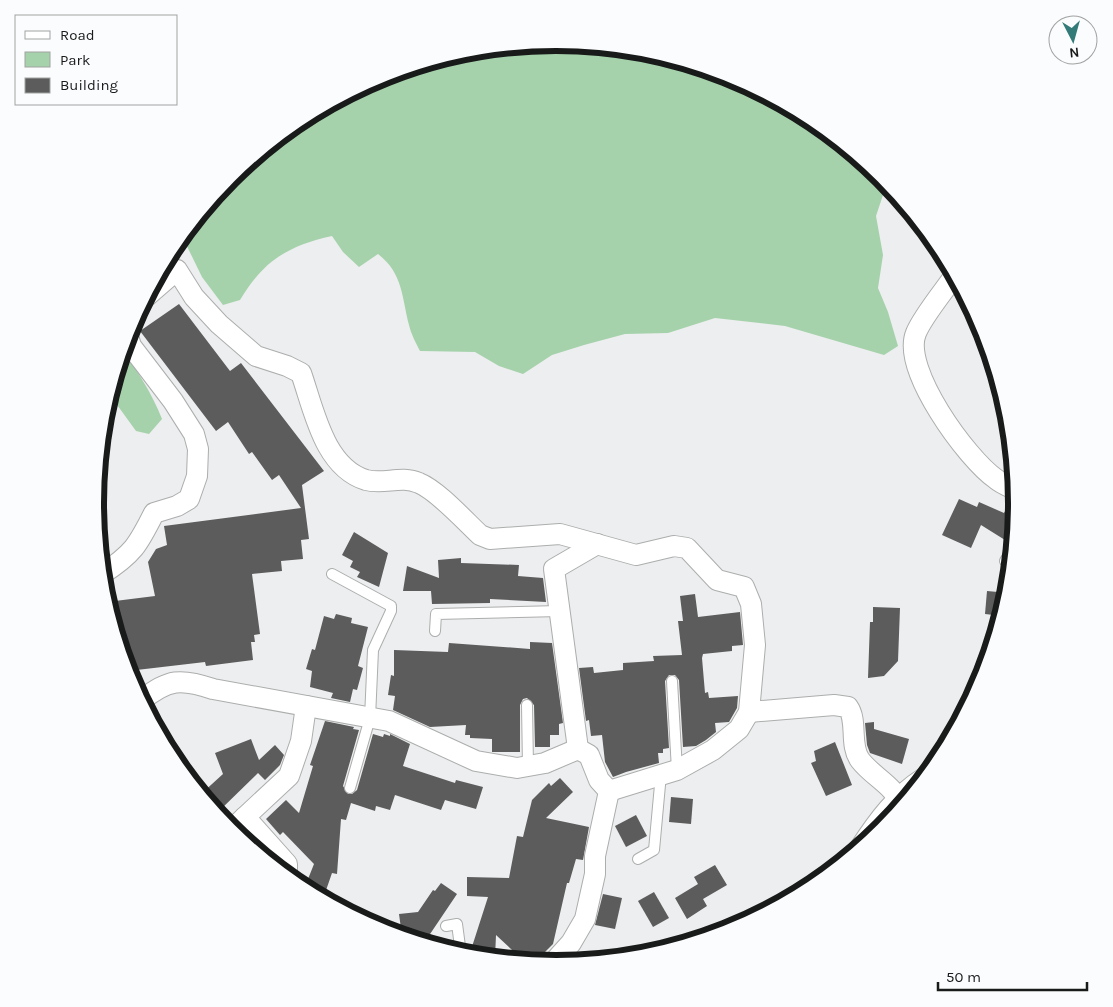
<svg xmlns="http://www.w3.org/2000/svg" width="1113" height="1007" font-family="Karla,sans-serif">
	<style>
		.green { fill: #a5d2ab }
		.building { fill: #5c5c5d }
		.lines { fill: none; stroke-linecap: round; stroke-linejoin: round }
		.service-casing { stroke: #acadad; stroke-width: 12 }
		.minor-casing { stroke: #acadad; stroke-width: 22 }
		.service { stroke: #fff; stroke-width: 10 }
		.minor { stroke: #fff; stroke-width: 20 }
		.rim { fill: none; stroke: #191a1a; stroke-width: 6 }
	</style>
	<rect width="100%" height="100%" fill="#edeeef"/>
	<g class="green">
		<path d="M557,43L647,51L733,78L813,120L883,178L887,183L876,216L883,255L878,288L888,312L898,346L884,355L785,326L715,318L668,333L625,334L584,345L552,355L523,374L499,366L475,352L420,351C416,343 411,334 409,325C402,298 403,273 378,254L359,267L343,252L332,236C288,246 264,260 240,300L223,305L202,277L182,236L231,177L301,120L380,77L467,51Z"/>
		<path d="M123,352C139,373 152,394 162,419L149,434L136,431L115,402L109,399Z"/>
	</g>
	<g class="building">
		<polygon points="179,304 230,371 241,363 324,471 302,485 309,539 301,540 303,559 281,561 282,571 252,574 260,634 254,635 255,642 251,642 253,660 206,666 205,662 128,671 107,602 155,596 148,562 156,549 167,545 164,526 301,508 279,475 272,480 252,452 249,454 228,422 216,431 140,331"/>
		<polygon points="959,499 977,507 979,502 1004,513 1011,501 1017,502 1016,522 1005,540 981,525 971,548 942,535"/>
		<polygon points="354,532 388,553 379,587 357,577 360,572 350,567 353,561 342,555"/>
		<polygon points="461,558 461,563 519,565 518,576 543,578 546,602 490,599 490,603 432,604 431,591 403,591 407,566 439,578 438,560"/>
		<polygon points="987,591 1009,593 1002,616 985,614"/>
		<polygon points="695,594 698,617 740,612 743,645 732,646 732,651 703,654 702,658 705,693 708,692 709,698 738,696 737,708 729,722 715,723 716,732 706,740 696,746 683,747 679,680 675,675 669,675 665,681 669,748 663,749 663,753 658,753 659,763 626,772 613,777 605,762 602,735 591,736 589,720 586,721 579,668 593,667 594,673 623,670 623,663 654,661 653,656 682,655 678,621 683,621 680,596"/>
		<polygon points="873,607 900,608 898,661 884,676 868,678 870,622 873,622"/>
		<polygon points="336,614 352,618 351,623 368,627 358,666 363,668 357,690 353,689 350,702 331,698 333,693 310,687 312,671 306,669 312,649 315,650 324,616 334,619"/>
		<polygon points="530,642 552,643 563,723 559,724 559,735 550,735 550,747 535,747 534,705 527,698 523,699 520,705 520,752 492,752 492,739 470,738 470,735 465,735 466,725 430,727 393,710 395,696 388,695 391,675 394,676 394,650 448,652 449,643 530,649"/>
		<polygon points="325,721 354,727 353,729 359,730 343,786 348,794 352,794 357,790 373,734 383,737 384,734 390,736 390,734 410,744 403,766 455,783 456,780 483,787 476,809 445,800 441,810 395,795 390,810 376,806 375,811 351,803 346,820 341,819 337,874 332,873 323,899 304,889 314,864 283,832 280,835 266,819 286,800 299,813 313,766 310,765"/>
		<polygon points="874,722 874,729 909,739 902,764 870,753 867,745 865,723"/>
		<polygon points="251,739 259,760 275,745 284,755 280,765 265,780 258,773 217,813 201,794 223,774 215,753"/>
		<polygon points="835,742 852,785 826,796 811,763 816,761 814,751"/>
		<polygon points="560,778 573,792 546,818 589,827 583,860 576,859 569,883 567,883 553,944 535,962 524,961 496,935 495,958 469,956 488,897 467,896 467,877 509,878 517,836 523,837 532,800 549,783 551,786"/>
		<polygon points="671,797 693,799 691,824 669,822"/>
		<polygon points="636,815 647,836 626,847 615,826"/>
		<polygon points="715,865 727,885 703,899 707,906 687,919 675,898 698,884 694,877"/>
		<polygon points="441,883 457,894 424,943 402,936 399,914 418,912 433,890 435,891"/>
		<polygon points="654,892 669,918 653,927 638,901"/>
		<polygon points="603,894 622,898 615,929 595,925"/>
	</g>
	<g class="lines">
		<defs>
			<g id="service">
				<polyline points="1005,561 1013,548"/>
				<polyline points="332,574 391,606 391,611 373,650 370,718 350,788"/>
				<polyline points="435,631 436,614 560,611"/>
				<polyline points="672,681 677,770"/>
				<polyline points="527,705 528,767"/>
				<polyline points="638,859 654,850 661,774"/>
				<polyline points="446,926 457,924 461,954"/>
			</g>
			<g id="minor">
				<path d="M955,275C944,291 923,316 916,333C901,369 967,459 996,479C1002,484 1010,487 1016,490"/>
				<path d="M147,296L177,270L194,297L219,324L256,356L287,366L301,373C314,410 324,467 366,480C384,485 401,475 419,483C437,490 465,521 480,535L490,539L560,534L636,555L674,546L687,548L717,580L744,587L751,604L755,645L749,712L739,729L713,750L677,770L609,791"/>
				<path d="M102,574C133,554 138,545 154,513L177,506L189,499L197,476L198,449L194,434L173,401L131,346L128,336"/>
				<path d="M142,700C168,679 181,678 213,689L389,721L476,761L517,768L545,763L578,749L589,755L599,780L609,791L595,856V874L585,919L571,943L552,964"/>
				<path d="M749,712L834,705L848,707C858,721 849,745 860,760C873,777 894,785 902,806"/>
				<polyline points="578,749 554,569 597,544"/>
				<polyline points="245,817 287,864 287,876"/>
				<polyline points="231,830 289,776 301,741 306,706"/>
				<path d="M860,848C878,820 896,796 924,778"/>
			</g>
		</defs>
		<use href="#service" class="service-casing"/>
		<use href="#minor" class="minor-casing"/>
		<use href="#service" class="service"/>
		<use href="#minor" class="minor"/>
	</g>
	<path d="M0 0H1113V1007H0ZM104 503a452 452 0 1 1 904 0a452 452 0 1 1-904 0Z" fill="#fbfcfd" fill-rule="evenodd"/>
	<path class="rim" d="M104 503a452 452 0 1 1 904 0a452 452 0 1 1-904 0Z"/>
	<rect x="15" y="15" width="162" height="90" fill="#fbfcfd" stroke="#a1a2a2"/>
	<rect x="25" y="31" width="25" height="8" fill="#ffffff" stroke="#a1a2a2"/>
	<text x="60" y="40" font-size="15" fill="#191a1a">Road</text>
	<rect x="25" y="52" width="25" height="15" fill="#a5d2ab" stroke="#a1a2a2"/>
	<text x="60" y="65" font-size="15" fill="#191a1a">Park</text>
	<rect x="25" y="78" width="25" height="15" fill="#5c5c5d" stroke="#a1a2a2"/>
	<text x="60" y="90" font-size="15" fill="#191a1a">Building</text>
	<g transform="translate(1073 40) rotate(174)"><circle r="24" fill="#fbfcfd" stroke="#a1a2a2"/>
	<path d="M0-4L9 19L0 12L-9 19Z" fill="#327b78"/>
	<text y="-8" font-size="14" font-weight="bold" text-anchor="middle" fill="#191a1a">N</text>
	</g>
	<path d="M938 982v8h149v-8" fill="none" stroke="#191a1a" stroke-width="2.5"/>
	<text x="946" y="982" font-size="15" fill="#191a1a" stroke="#fbfcfd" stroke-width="4" paint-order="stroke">50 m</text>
</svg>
